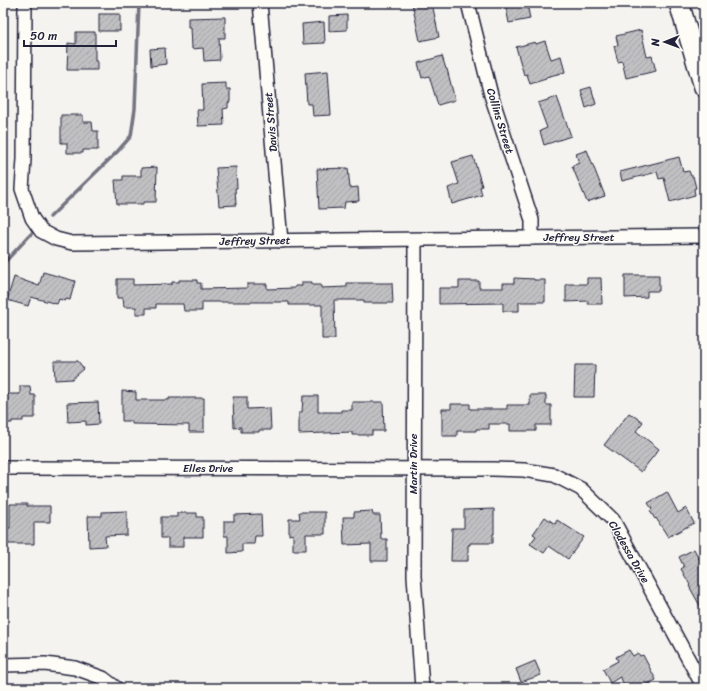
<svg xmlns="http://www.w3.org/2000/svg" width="707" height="691" font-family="Sriracha,sans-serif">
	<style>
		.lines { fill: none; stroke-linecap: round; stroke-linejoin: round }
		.stream { stroke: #757582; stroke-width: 3.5 }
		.building { fill: url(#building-hatch); stroke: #22223b }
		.street-casing { stroke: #22223b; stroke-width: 16 }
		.secondary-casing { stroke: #22223b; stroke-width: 22 }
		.street { stroke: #fdfcf7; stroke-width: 13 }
		.secondary { stroke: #fdfcf7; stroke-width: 19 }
		.labels { text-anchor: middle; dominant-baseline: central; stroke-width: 3; stroke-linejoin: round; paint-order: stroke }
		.street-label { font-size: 11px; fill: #22223b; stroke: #fdfcf7 }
	</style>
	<defs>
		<pattern id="building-hatch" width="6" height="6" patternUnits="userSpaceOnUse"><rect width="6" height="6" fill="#c0bfc2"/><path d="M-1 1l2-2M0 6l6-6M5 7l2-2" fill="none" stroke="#a5a4a8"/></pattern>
	</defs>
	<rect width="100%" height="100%" fill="#f4f3ef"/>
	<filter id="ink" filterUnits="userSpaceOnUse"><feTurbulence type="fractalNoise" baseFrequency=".025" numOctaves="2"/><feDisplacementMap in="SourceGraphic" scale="8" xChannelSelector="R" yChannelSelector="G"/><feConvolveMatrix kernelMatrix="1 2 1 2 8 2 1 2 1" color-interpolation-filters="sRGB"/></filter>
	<g filter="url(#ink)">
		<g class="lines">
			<g class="stream">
				<polyline points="50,217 117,152 131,136 135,109 139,3"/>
				<polyline points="3,264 32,233"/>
			</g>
		</g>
		<g class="building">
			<polygon points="412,3 432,3 439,37 420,41"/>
			<polygon points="505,3 527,3 530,19 509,23"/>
			<rect x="99" y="14" width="21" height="17"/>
			<polygon points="347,15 347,30 329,31 329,16"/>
			<polygon points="225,17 225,38 219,38 220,60 204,61 203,48 192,49 191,27 188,27 188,18"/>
			<polygon points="324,22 325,43 303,44 302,24"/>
			<polygon points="641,30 647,57 652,56 656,71 626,78 622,61 618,62 614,46 618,45 616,36"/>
			<polygon points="76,32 95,32 95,61 97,61 97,70 67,70 68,43 76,44"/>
			<polygon points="545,41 551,59 561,56 565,72 546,77 546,79 530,84 527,74 524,75 516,47 535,42 536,44"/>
			<polygon points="165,48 166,64 151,66 150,49"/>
			<polygon points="442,56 446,69 447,69 455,100 438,105 429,76 422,78 418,63"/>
			<polygon points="328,71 331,115 313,116 312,104 307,104 305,73"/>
			<polygon points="226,83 226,89 230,89 230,102 228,103 228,108 223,109 224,125 198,126 197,110 203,110 202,84"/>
			<polygon points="591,87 596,104 586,108 581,90"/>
			<polygon points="557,97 571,136 544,145 540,131 547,128 538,103"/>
			<polygon points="61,115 83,115 83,122 92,122 93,131 98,131 98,150 83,150 83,153 67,153 67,143 61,143"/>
			<polygon points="587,150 605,196 587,202 572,166 579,163 576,154"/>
			<polygon points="473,156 482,186 480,187 482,195 452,204 448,188 459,184 452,162"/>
			<polygon points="679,157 683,172 689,171 691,176 693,176 696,188 694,189 695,195 670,202 664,178 659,179 657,172 622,181 620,172"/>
			<polygon points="157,167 156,202 143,202 143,204 117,204 115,180 123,180 123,176 141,176 141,168"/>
			<polygon points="236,167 237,188 235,188 236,205 219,206 216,168"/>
			<polygon points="348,168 350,188 358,187 359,201 345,202 344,208 319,209 317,169"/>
			<polygon points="43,272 75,281 70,300 66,299 65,301 59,299 57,304 31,297 28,306 7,300 14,277 39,286"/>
			<polygon points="625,275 659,275 659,291 647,291 647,297 625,298"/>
			<polygon points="514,278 534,279 534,280 545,280 545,302 519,302 519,311 503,311 503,303 439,304 439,288 459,288 459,281 479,281 479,288 503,288 503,283 514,283"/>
			<polygon points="587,278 601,278 602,304 588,304 588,301 566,302 566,284 587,284"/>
			<polygon points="117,279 133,279 133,285 172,284 172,282 179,282 179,280 197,280 197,283 201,283 201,289 247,288 247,284 267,284 267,289 295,288 295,286 302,286 302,282 312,282 312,285 321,285 321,288 347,287 347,283 392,283 393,303 364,303 364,300 334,300 335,339 322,339 322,305 289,305 289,302 202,302 202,311 184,311 183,304 156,304 156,308 146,308 146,314 136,314 136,307 124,307 123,298 117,298"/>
			<polygon points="54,361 78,361 84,369 72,379 55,380"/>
			<polygon points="575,365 595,365 594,397 574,397"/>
			<polygon points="20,386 30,386 31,395 35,395 35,418 23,418 23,421 12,421 12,423 3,423 3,394 20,394"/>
			<polygon points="122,391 136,392 136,400 169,400 169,398 204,398 204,432 189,432 189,425 132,424 132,421 122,421"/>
			<polygon points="530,395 546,395 546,405 551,405 551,425 536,425 536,431 510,431 510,424 489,424 489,429 476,429 476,431 457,431 457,436 442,436 442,409 451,409 451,404 470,404 470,409 507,409 507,405 530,405"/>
			<polygon points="303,396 318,396 318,412 341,412 341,410 352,410 352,402 383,402 384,431 372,431 372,435 352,435 352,432 299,434 299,412 302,412"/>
			<polygon points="233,397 247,397 247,409 270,408 271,430 259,430 259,432 241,432 241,427 234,428"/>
			<polygon points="98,402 99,424 86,425 86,421 68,422 67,403"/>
			<polygon points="629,413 643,422 636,431 659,449 641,472 604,445"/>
			<polygon points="667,492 678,513 686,508 694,523 668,537 656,518 655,519 650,511 652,509 648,503"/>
			<polygon points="10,504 27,504 27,506 50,506 50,522 34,522 34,544 3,544 3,528 10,528"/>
			<polygon points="494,509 494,534 493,534 493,543 470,543 470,545 468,545 468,561 451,561 452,528 464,528 464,510"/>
			<polygon points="127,511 127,535 105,536 106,546 89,547 88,516 102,516 102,512"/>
			<polygon points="372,511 373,515 380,515 381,539 387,539 387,561 371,561 371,544 344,545 343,517 354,517 354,512"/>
			<polygon points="299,512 325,512 325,534 306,534 306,550 293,550 293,534 289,535 289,519 300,519"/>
			<polygon points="177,513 197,513 197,517 203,517 203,537 183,537 183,547 168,547 168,538 161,538 161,517 177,517"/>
			<polygon points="261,514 262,536 255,536 254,544 242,544 242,552 228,553 228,536 224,536 224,521 234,521 234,515"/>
			<polygon points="545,517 555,524 557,520 584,537 568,559 549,546 544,553 530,544 536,536 533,534"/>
			<polygon points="694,549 704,568 704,613 689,586 690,585 681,569 684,567 679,557"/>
			<polygon points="629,650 633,656 638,653 640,656 643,655 656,680 640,688 626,688 620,677 610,683 603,669 618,661 616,657"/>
			<polygon points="535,661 541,675 521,682 516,669"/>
		</g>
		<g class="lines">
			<defs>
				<g id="street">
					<polyline points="25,3 24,159 22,189 32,218 41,231 56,239 72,243 704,236"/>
					<polyline points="260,3 281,241"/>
					<polyline points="468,3 491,95 532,220 532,238"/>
					<polyline points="415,240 414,576 422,688"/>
					<polyline points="3,468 493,469 524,470 554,475 581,489 613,520 704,688"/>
					<polyline points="3,665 45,664 75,668 103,678 116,688"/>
				</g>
				<polyline id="secondary" points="679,3 704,87"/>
			</defs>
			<use href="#street" class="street-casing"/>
			<use href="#secondary" class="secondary-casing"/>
			<use href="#street" class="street"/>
			<use href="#secondary" class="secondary"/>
		</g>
	</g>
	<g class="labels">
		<g class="street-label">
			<text transform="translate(500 121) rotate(73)">Collins Street</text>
			<text transform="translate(271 122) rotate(-95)">Davis Street</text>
			<text x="579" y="237">Jeffrey Street</text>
			<text transform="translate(255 241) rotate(-1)">Jeffrey Street</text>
			<text transform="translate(413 464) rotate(-90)">Martin Drive</text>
			<text x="208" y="468">Elles Drive</text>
			<text transform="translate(629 552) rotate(60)">Clodessa Drive</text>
		</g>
	</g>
	<rect width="707" height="691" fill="none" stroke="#fdfcf7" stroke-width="16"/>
	<rect x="8" y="8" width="691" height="675" fill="none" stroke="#22223b" stroke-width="1.5" filter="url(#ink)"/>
	<g transform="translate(665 42) rotate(269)" stroke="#fdfcf7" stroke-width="3" paint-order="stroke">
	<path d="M0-3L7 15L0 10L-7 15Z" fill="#22223b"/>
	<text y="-6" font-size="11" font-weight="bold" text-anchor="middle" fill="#22223b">N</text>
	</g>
	<path d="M24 40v6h92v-6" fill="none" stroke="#22223b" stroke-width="2"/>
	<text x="30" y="40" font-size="12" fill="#22223b" stroke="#fdfcf7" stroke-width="3" paint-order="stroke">50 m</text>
</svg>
